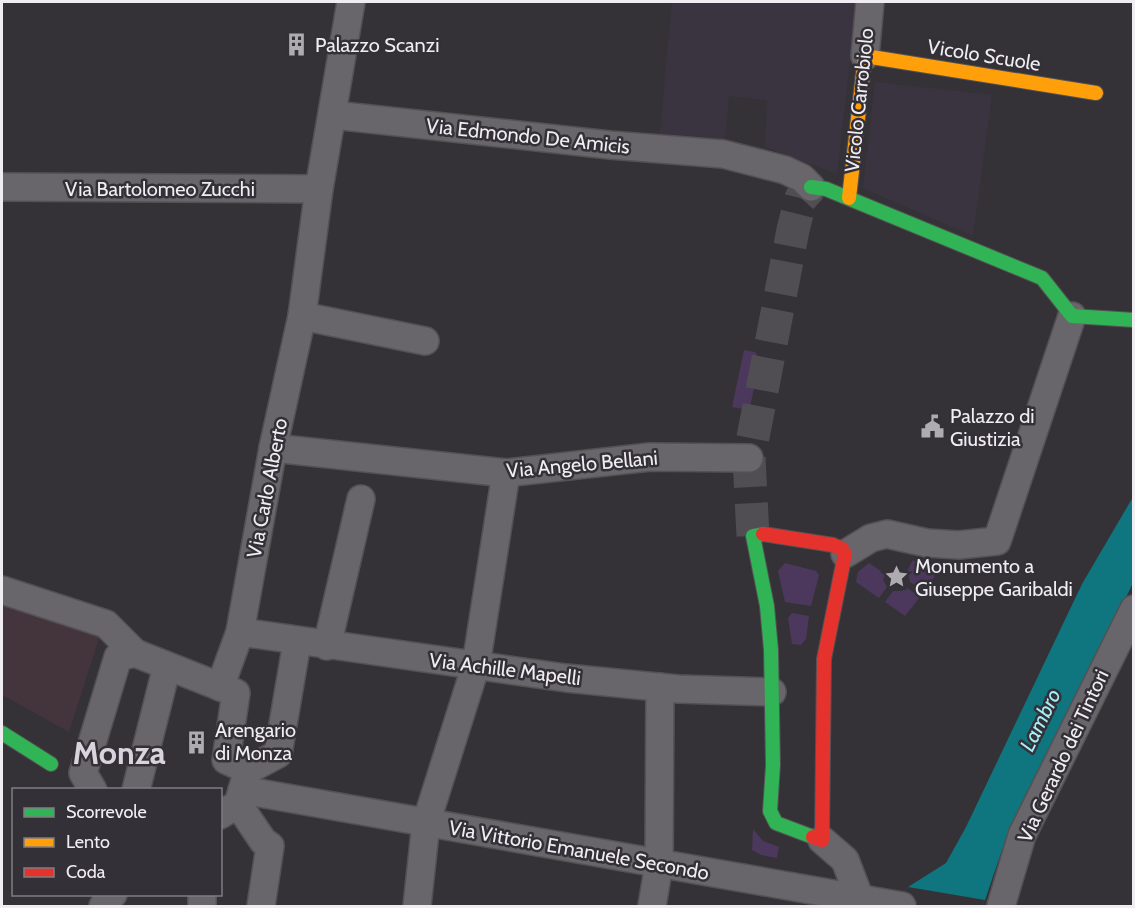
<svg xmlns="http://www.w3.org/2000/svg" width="1135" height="908" font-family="Cabin,sans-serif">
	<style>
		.commercial { fill: #44343c }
		.built { fill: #3a3440 }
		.green { fill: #4c385c }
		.water { fill: #0f757f }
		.pier { fill: #343236 }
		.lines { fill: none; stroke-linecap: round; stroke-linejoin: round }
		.secondary-tunnel { stroke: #504e52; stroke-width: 33; stroke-dasharray: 33 16; stroke-linecap: butt }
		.street-casing { stroke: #535154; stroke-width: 30 }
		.fast-casing { stroke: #535154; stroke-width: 16 }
		.slow-casing { stroke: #535154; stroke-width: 16 }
		.jam-casing { stroke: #535154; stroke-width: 16 }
		.street { stroke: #68666a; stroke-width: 27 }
		.fast { stroke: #30b455; stroke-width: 14 }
		.slow { stroke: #ff9f0a; stroke-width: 14 }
		.jam { stroke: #e5322d; stroke-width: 14 }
		.labels { text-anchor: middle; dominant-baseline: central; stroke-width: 5; stroke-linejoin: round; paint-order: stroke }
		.poi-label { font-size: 20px; fill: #f0edf2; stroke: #343038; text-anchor: start }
		.street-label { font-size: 20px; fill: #f0edf2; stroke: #343038 }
		.water-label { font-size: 21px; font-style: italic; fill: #a7eff8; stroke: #343038 }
		.town-label { font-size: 32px; font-weight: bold; fill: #d9d3dd; stroke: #343038 }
	</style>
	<rect width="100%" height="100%" fill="#343236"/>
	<polygon class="commercial" points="2,598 103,626 69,732 2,695"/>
	<g class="built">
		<polygon points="672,2 857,2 837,174 765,147 767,100 729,96 724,147 659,141"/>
		<polygon points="875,82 992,95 973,236 863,188"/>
	</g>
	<g class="green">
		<polygon points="744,350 755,352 760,360 750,407 743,409 732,407"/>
		<polygon points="913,560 935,576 924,591 910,582 908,569"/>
		<polygon points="785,563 816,571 819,575 811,606 785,602 778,571"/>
		<polygon points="869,563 885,574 883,580 887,587 879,598 856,582 858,572"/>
		<polygon points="907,588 920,597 905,616 885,602 893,591 902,591"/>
		<polygon points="792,613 809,616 806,639 801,645 792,644 788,618"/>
		<polygon points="753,829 763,841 779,847 777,858 761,855 752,850"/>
	</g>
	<polygon class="water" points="1133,497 1133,583 1002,850 985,900 981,906 895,906 908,887 946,863 966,827 1082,584"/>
	<polygon class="pier" points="908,887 985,900 981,906 895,906"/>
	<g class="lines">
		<polyline class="secondary-tunnel" points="753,536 749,458 793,230 801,198 811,187"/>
		<defs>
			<g id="street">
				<polyline points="865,56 870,2"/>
				<polyline points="333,115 610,145 723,154 785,170 802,178 811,187"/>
				<polyline points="2,187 319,189"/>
				<polyline points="302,316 425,341"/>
				<polyline points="273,448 506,473 650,457 749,458"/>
				<polyline points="845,554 871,538 887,534 927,543 959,545 997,541 1072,316"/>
				<polyline points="2,590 106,624 135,653"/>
				<polyline points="240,632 566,678 678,689 772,692"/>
				<polyline points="327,646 361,499"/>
				<polyline points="220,687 240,632 273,448 302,316 319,189 351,2"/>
				<polyline points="248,770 278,754 297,642"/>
				<polyline points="93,790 83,773 118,657 135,653 236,693 226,760 248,770 238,804 220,815"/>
				<polyline points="136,790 167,666"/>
				<polyline points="242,790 902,906"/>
				<polyline points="238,804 263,841 270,846 261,906"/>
				<polyline points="822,840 845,860 860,899"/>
				<polyline points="103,906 113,894"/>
				<polyline points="202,906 202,894"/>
				<polyline points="417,906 426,823 476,665 506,473"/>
				<polyline points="652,906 659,864 660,687"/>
				<polyline points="1001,906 1022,835 1134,609"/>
			</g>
			<g id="fast">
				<polyline points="811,187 826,189 1042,278 1072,316 1134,320"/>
				<polyline points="763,534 753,536 767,606 771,650 773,765 770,811 776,823 813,837"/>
				<polyline points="2,733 51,764"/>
			</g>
			<polyline id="slow" points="849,198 865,56 1096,93"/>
			<polyline id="jam" points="763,534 833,545 842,549 845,554 824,659 822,840 813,837"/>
		</defs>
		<use href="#street" class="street-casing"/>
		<use href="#fast" class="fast-casing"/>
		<use href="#slow" class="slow-casing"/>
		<use href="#jam" class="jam-casing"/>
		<use href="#street" class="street"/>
		<use href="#fast" class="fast"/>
		<use href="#slow" class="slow"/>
		<use href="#jam" class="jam"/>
	</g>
	<defs>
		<symbol id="building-bare" viewBox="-9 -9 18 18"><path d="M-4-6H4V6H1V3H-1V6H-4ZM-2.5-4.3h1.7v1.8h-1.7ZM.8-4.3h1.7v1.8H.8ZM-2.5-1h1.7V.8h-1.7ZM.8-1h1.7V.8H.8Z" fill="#aeacb0" stroke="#343038" stroke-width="2.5" paint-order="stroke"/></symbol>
		<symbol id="civic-bare" viewBox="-9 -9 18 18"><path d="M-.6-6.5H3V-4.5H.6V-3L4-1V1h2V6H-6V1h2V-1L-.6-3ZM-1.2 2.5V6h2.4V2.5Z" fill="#aeacb0" stroke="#343038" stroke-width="2.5" paint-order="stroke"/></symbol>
		<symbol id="sight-bare" viewBox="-9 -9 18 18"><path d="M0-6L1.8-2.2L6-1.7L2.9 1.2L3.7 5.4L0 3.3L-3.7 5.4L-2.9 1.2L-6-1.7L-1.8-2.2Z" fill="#aeacb0" stroke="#343038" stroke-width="2.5" paint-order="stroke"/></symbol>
	</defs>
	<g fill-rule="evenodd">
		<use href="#building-bare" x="280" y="28" width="33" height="33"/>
		<use href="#civic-bare" x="916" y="410" width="33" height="33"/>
		<use href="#sight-bare" x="880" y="560" width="33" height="33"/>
		<use href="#building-bare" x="180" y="726" width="33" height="33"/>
	</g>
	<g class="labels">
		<g class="poi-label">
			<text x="315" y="45">Palazzo Scanzi</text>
			<text x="950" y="416">Palazzo di<tspan x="950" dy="23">Giustizia</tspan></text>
			<text x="915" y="566">Monumento a<tspan x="915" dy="23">Giuseppe Garibaldi</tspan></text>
			<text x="215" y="730">Arengario<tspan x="215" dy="23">di Monza</tspan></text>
		</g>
		<g class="street-label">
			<text transform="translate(984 55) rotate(9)">Vicolo Scuole</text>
			<text transform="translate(859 100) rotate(-84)">Vicolo Carrobiolo</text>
			<text transform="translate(528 136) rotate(6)">Via Edmondo De Amicis</text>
			<text x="160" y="189">Via Bartolomeo Zucchi</text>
			<text transform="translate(582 464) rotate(-5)">Via Angelo Bellani</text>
			<text transform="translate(267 488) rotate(-79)">Via Carlo Alberto</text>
			<text transform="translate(505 669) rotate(7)">Via Achille Mapelli</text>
			<text transform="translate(1063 756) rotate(-65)">Via Gerardo dei Tintori</text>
			<text transform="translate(579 850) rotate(10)">Via Vittorio Emanuele Secondo</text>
		</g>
		<g class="water-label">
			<text transform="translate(1040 720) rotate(-64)">Lambro</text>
		</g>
		<g class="town-label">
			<text x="119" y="752">Monza</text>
		</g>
	</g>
	<rect width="1135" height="908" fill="none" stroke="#f0edf2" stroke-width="6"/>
	<rect x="12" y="788" width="210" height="108" fill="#343038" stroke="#7f7c82" stroke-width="1.5"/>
	<rect x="24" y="808" width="30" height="9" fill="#30b455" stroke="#7f7c82" stroke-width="1.5"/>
	<text x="66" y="818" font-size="18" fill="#f0edf2">Scorrevole</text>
	<rect x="24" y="838" width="30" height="9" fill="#ff9f0a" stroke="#7f7c82" stroke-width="1.5"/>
	<text x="66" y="848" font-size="18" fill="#f0edf2">Lento</text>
	<rect x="24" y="868" width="30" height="9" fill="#e5322d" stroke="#7f7c82" stroke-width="1.5"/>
	<text x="66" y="878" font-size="18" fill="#f0edf2">Coda</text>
</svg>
